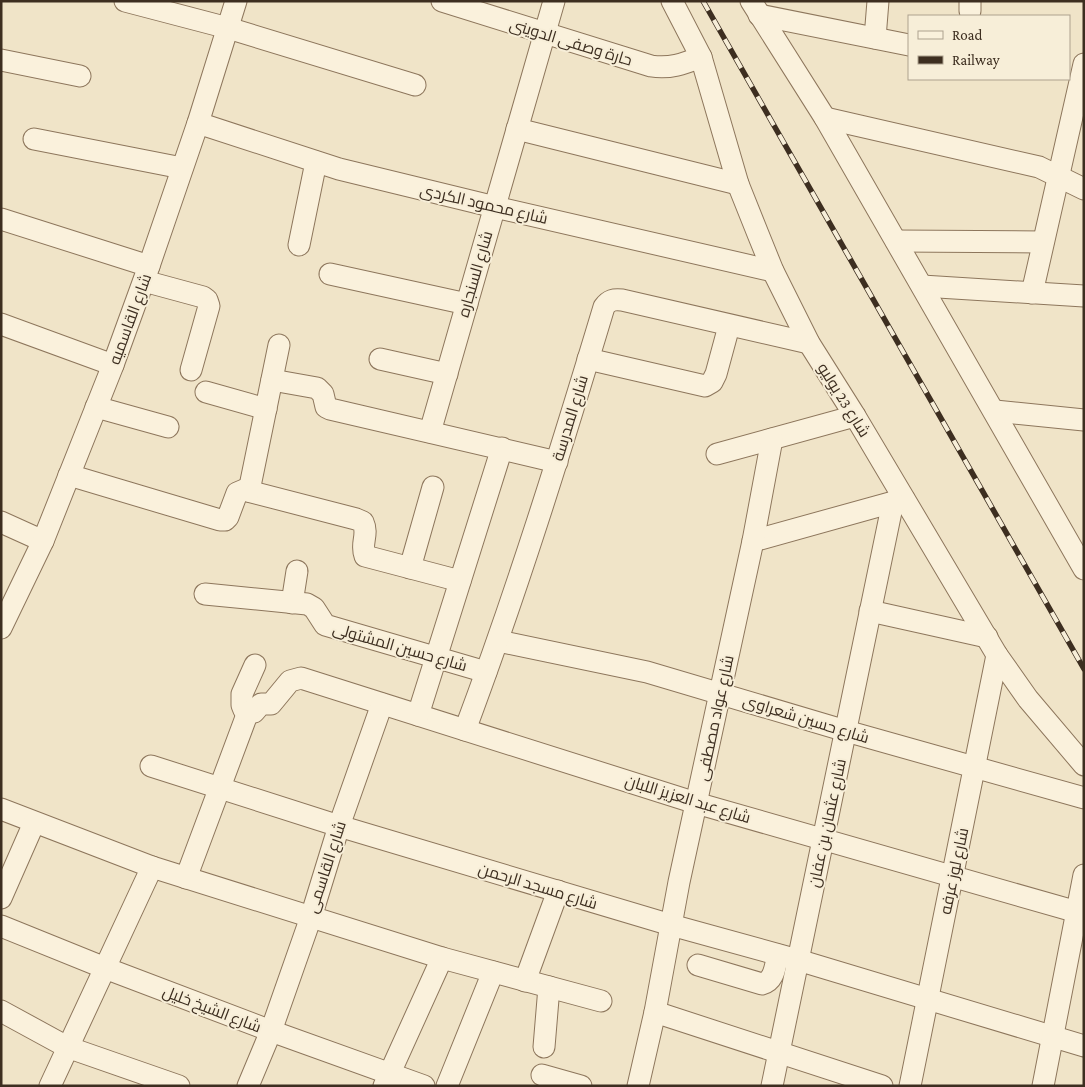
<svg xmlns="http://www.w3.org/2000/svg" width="1085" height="1087" font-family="'Crimson Pro',Cairo,serif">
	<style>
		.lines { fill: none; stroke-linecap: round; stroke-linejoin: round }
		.minor-casing { stroke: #8d765c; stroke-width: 23 }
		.minor { stroke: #faf1dc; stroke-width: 21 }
		.rail-casing { stroke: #3d2e20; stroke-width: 5.5 }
		.rail { stroke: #f7eed8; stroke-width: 4; stroke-dasharray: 11; stroke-linecap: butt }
		.labels { text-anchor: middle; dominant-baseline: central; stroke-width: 4; stroke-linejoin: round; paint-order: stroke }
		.street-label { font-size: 16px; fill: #3d2e20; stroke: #f7eed8 }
	</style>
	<rect width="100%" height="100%" fill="#f0e4c8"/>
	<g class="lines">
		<defs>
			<g id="minor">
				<polyline points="125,1 228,28 415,85"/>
				<path d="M442,1L651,66C670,69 683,64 701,57"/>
				<polyline points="672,1 701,57 738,184 758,234 773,271 809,343 855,416 997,655 1028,699 1084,765"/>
				<polyline points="751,1 825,118 1084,569"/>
				<polyline points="970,11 970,1"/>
				<polyline points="759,15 909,45"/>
				<polyline points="875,38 878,1"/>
				<polyline points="1,60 80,76"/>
				<polyline points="825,118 1039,167 1084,189"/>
				<polyline points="198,123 339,169 495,207 773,271"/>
				<polyline points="517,129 738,184"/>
				<polyline points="34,139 182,168"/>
				<polyline points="1,219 149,266"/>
				<polyline points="896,241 1043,242"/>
				<polyline points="299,245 316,162"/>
				<polyline points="330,274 467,304"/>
				<polyline points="144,281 203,297 207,300 209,306 191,370"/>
				<polyline points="922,286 1084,296"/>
				<polyline points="1032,293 1084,64"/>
				<polyline points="1,324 113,365"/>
				<polyline points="380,359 447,374"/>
				<polyline points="588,359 705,386 712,382 716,374 729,326"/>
				<polyline points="272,380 317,388 323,394 326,407 330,409 557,462"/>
				<polyline points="206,392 266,409"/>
				<polyline points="96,407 168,427"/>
				<polyline points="995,411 1084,420"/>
				<polyline points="430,432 554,1"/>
				<polyline points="717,454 855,416"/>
				<path d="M69,475L220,520H225L228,517L237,493L244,490L356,519L363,522C369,535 360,543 365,556L460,581"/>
				<polyline points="249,491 279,345"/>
				<polyline points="1,522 43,541"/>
				<polyline points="753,541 904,499"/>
				<polyline points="410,568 433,487"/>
				<polyline points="205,594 307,604 314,608 325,625 486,672"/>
				<polyline points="292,603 297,571"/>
				<polyline points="870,611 987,637"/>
				<polyline points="1,628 43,541 113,365 149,266 198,123 236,1"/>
				<polyline points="498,641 647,672 846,731 1084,798"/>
				<polyline points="248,712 254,712 261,704 271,704 290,681 301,678 696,803 1084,914"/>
				<polyline points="248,712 244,710 242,705 242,694 255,665"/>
				<polyline points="418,715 502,448"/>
				<path d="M465,730C517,591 561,450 604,307C609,300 614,299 622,300L809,343"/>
				<polyline points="151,766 339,826 671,925 798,960 1084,1046"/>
				<polyline points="1,809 152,867 442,958 601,1001"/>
				<polyline points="186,878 248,712"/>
				<polyline points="1,898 34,823"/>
				<polyline points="1,926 105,968 271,1031 424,1086"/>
				<path d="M698,965L762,984C775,981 775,965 778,955"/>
				<polyline points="525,981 558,891"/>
				<polyline points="1,1011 67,1047 179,1086"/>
				<polyline points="655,1012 882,1086"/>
				<polyline points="544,1047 549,987"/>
				<polyline points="542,1075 581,1086"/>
				<polyline points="50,1086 152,867"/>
				<polyline points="248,1086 271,1031 311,917 339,826 382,704"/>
				<polyline points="384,1086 442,958"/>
				<polyline points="447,1086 493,972"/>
				<polyline points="638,1086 655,1012 679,882 753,541 772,439"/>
				<polyline points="772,1086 893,502"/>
				<polyline points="910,1086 997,655"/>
				<polyline points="1043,1086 1084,875"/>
			</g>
		</defs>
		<use href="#minor" class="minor-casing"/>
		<use href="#minor" class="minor"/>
		<defs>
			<polyline id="rail" points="703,1 1084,669"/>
		</defs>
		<use href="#rail" class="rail-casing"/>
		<use href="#rail" class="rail"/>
	</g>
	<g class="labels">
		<g class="street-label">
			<text transform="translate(571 42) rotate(17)">حارة وصفى الدوينى</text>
			<text transform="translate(484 204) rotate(13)">شارع محمود الكردى</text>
			<text transform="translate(475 274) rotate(-74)">شارع السنجاره</text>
			<text transform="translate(130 319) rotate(-70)">شارع القاسميه</text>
			<text transform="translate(844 400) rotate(58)">شارع 23 يوليو</text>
			<text transform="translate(570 418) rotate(-73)">شارع المدرسة</text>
			<text transform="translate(400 647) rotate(16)">شارع حسين المشتولى</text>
			<text transform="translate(715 718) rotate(-78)">شارع عواد مصطفى</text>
			<text transform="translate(806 719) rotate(17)">شارع حسين شعراوى</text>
			<text transform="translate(688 799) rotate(17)">شارع عبد العزيز اللبان</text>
			<text transform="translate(827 823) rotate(-78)">شارع عثمان بن عفان</text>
			<text transform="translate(326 867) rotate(-72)">شارع القاسمى</text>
			<text transform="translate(954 871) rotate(-78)">شارع لوز عرفه</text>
			<text transform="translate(538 886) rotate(17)">شارع مسجد الرحمن</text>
			<text transform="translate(212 1009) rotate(21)">شارع الشيخ خليل</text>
		</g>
	</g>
	<rect width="1085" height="1087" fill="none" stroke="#3d2e20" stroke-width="5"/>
	<rect x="908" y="15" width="162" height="65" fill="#f7eed8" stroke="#ada18e"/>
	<rect x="918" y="31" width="25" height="8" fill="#faf1dc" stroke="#ada18e"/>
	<text x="952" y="40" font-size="15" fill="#3d2e20">Road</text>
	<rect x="918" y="56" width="25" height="8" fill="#3d2e20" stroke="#ada18e"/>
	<text x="952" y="65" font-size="15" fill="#3d2e20">Railway</text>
</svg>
